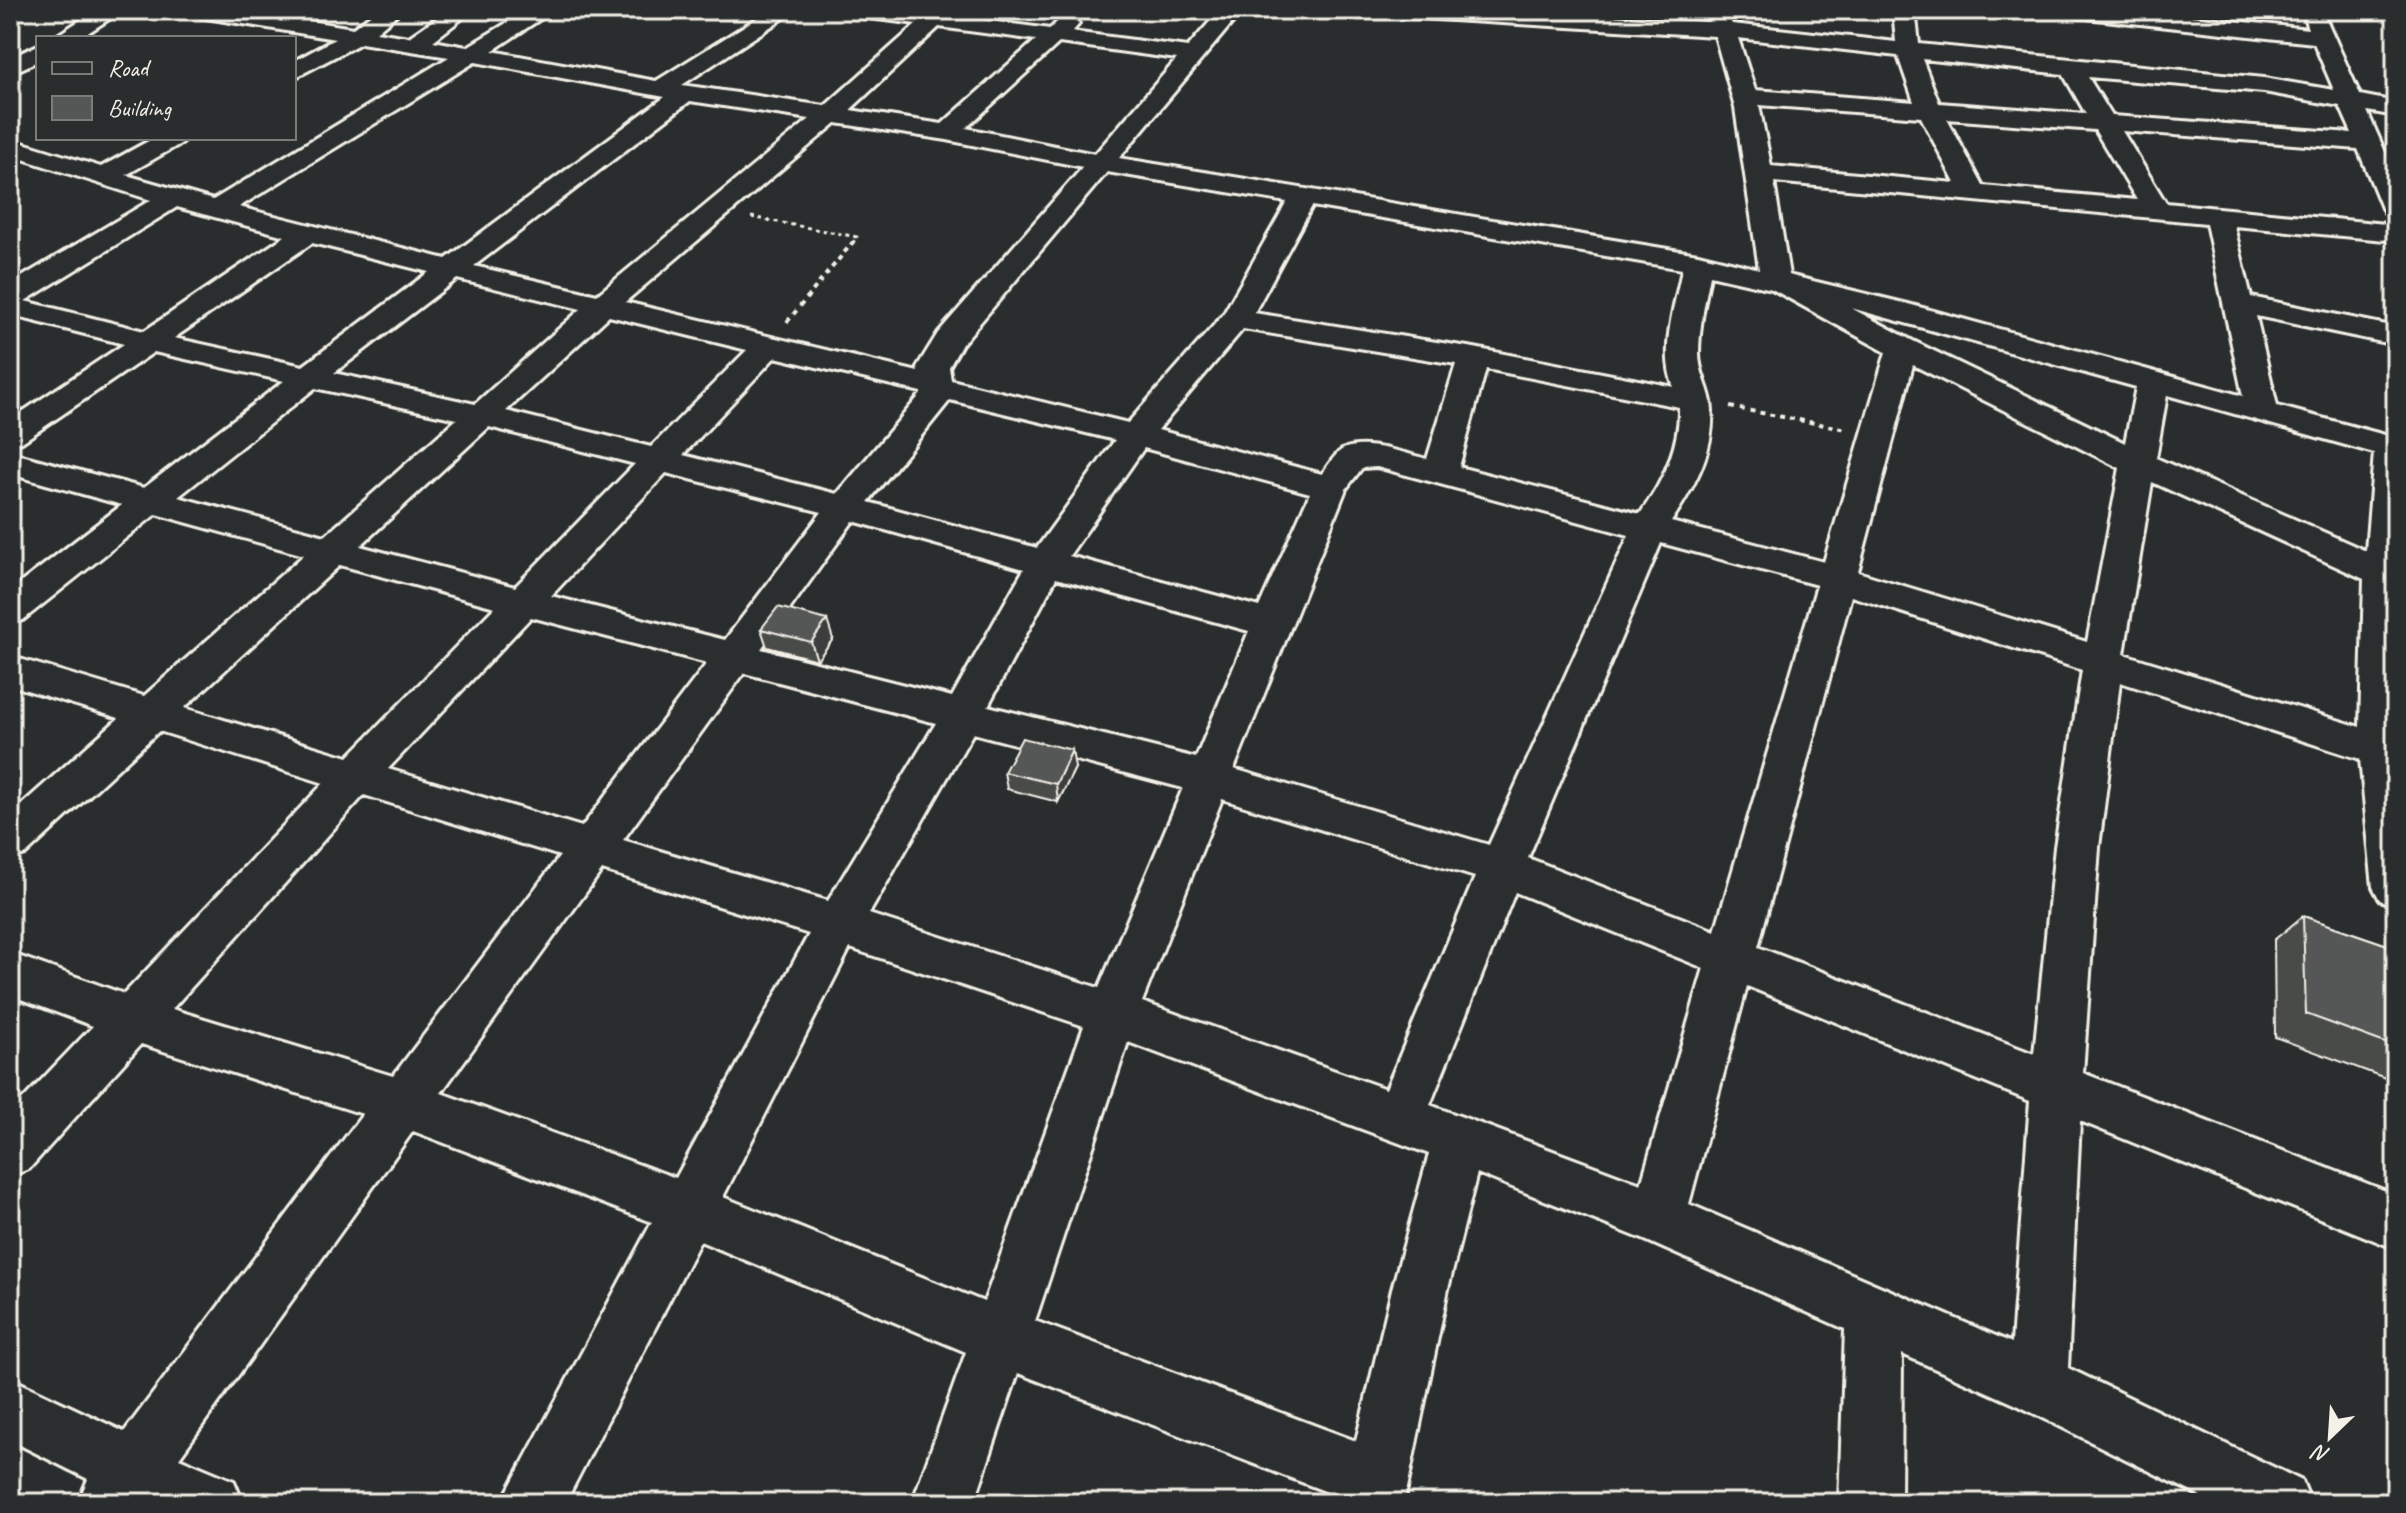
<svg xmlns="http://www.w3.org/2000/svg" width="2406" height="1513" font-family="Caveat,sans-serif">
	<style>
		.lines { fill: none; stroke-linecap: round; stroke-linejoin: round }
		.minor-casing { stroke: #f4f1e8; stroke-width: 6 }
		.path-far1 { stroke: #f4f1e8; stroke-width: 3; stroke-dasharray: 4 4; stroke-linecap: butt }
		.path { stroke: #f4f1e8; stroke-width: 4; stroke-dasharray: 5 5; stroke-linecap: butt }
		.minor { fill: #2a2d2e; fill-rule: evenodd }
		.wall { fill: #494b4a; stroke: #f4f1e8; stroke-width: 2 }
		.shaded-wall { fill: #3c3d3c; stroke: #f4f1e8; stroke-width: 2 }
		.building { fill: #555756; stroke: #f4f1e8; stroke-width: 2 }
	</style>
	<rect width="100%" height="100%" fill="#2a2d2e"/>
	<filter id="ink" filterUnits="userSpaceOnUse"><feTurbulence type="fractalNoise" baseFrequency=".0125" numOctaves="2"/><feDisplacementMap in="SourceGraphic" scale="16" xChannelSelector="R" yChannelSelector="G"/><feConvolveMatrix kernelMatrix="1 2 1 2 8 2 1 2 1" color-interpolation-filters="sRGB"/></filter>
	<g filter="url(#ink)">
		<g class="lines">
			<defs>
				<g id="minor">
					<polygon points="96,10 123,10 80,38 53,38"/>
					<path d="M189,10H241L353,28L377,10H402L376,32L409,37L448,10H473L433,41L467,47L528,10H554L492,51L656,81L770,10H796L682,85L825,106L917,24L861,17L850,10L929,13L956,10L952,16L1050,29L1060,19L1068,17L1079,24L1072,32L1188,47L1220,10H1243L1119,158L1698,254L1759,269L1735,108L1715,36L1402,17L1391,10H1508L1709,22L1704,10H1726L1732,24L1896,42L1893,10H1915L1919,44L2264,78L2334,90L2314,43L2077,17L2066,10H2137L2308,29L2302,10H2322L2360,95L2396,102V116L2367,111L2396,177V216L2386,214L2382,208L2358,149L2122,131L2166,203L2396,225V241L2234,226L2251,297L2396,327V345L2256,316L2277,406L2396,438V906L2380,900L2373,887L2360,759L2120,682L2099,847L2083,1073L2396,1195V1249L2080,1121L2068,1368L2302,1481L2311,1503H2214L2017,1405L1902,1354L1901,1503H1839L1845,1329L1645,1240L1477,1173L1448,1289L1404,1503H1342L1343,1498L1018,1373L974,1503H912L966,1352L700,1241L565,1503H501L652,1222L413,1131L179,1458L234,1481L243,1503H78L88,1479L10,1440V1378L124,1432L363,1114L141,1044L29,1169L10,1176V1113L93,1026L10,995V953L124,994L324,783L159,731L26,854L10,859V815L119,718L10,685V656L144,696L304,555L156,514L23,620L10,624V591L122,505L10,474V452L144,488L284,381L154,352L22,442L10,445V420L124,344L10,315V284L151,200L10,155V139L101,167L154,138H186L182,143L126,175L213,200L449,57L361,43L294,78V61L335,39L200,17ZM939,27L1036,40L942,124L850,110ZM1738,38L1898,56L1914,102L1755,90ZM1059,43L1177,59L1095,154L966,128ZM1922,59L2063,74L2086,114L1939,103ZM475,62L665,97L446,259L239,207ZM2088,77L2264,92L2340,106L2352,133L2112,116ZM690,101L810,119L597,295L474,266ZM1759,105L1921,117L1955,183L1771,166ZM1947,119L2095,130L2137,200L1983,186ZM836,123L947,140L1083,167L938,333L917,367L918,372L625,302ZM1107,172L1287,202L1223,315L1128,423L951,380L949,367L962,344ZM1774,182L2206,223L2243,396L1908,304L1792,276L1789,275ZM1312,206L1682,269C1675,307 1659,350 1674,387L1474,348L1254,313ZM177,207L285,236L144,331L25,301ZM312,243L429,272L303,366L174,338ZM1710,275L1772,289L1886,352L1824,562L1671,522C1694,487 1718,446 1711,402C1708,385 1699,372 1699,354C1699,327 1705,301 1710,275ZM457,279L581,309L475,404L334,373ZM1851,308L2136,387L2125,443L1913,341ZM609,316L747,350L651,447L506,411ZM1243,329L1456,364L1427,459C1406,454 1356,436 1338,453C1332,459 1327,467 1322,474L1158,430ZM775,357L921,392V394L837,494L683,455ZM1913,365L2120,468L2087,642L1858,572ZM1486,369L1679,407C1680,447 1663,482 1640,514L1459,467ZM315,388L457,419L325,536L178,497ZM2167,395L2374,453L2366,551L2156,458ZM950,400L1115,440L1037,548L868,502ZM489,427L635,464L515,587L360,546ZM1144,448L1310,493L1259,607L1069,556ZM1377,467L1629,535L1489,845L1234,769L1346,489L1362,468ZM666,473L822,512L725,640L551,596ZM2152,482L2364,579L2360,727L2124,654ZM853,521L1024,569L952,697L761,649ZM1661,543L1817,585L1715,931L1528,858ZM340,565L495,607L348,757L184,708ZM1056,578L1249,631L1196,758L988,706ZM1851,596L2082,670L2055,847L2034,1054L1758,947ZM531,617L707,663L582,827L388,769ZM744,673L936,723L828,901L623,840ZM973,733L1183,788L1099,988L869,914ZM364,795L560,856L393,1076L172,1009ZM1222,799L1475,877L1386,1089L1142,1002ZM602,870L809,934L676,1178L441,1093ZM1515,892L1704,968L1641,1184L1430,1105ZM850,948L1084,1026L984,1302L723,1197ZM1747,986L2030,1101L2012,1343L1689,1204ZM1128,1042L1429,1154L1392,1289L1356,1441L1035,1321Z"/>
					<polygon points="38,45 38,61 10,74 10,58"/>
				</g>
			</defs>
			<use href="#minor" class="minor-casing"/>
			<polyline class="path-far1" points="751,217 857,237 852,244"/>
			<g class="path">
				<polyline points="787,322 853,242"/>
				<polyline points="1730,407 1846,429"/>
			</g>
			<use href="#minor" class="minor"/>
		</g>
		<g class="wall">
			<polygon points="761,629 833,639 817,660 767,647"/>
			<polygon points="1075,768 1058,802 1007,789 1004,772"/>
			<polygon points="2303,916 2396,948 2396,1082 2275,1037 2274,940"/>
		</g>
		<g class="shaded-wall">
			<polygon points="827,620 833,639 817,660 811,642"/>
			<polygon points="1072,750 1075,768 1058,802 1056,784"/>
		</g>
		<g class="building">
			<polygon points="778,607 827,620 811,642 761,629"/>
			<polygon points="1022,738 1072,750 1056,784 1004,772"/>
			<polygon points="2303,916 2396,948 2396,1047 2306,1014"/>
		</g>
	</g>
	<rect width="2406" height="1513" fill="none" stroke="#2a2d2e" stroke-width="40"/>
	<rect x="20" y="20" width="2366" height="1473" fill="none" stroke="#f4f1e8" stroke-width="3" filter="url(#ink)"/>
	<rect x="36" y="36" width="260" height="104" fill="#2a2d2e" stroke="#7b7b78" stroke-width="2"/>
	<rect x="52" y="62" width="40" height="12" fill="#2a2d2e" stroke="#7b7b78" stroke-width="2"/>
	<text x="108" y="76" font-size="24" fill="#f4f1e8">Road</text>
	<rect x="52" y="96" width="40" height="24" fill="#555756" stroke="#7b7b78" stroke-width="2"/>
	<text x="108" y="116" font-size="24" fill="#f4f1e8">Building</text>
	<g transform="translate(2330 1437) rotate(205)" stroke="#2a2d2e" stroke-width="6" paint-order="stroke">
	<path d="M0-6L14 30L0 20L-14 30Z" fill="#f4f1e8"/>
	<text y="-12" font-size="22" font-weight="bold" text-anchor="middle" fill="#f4f1e8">N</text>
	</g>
</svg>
